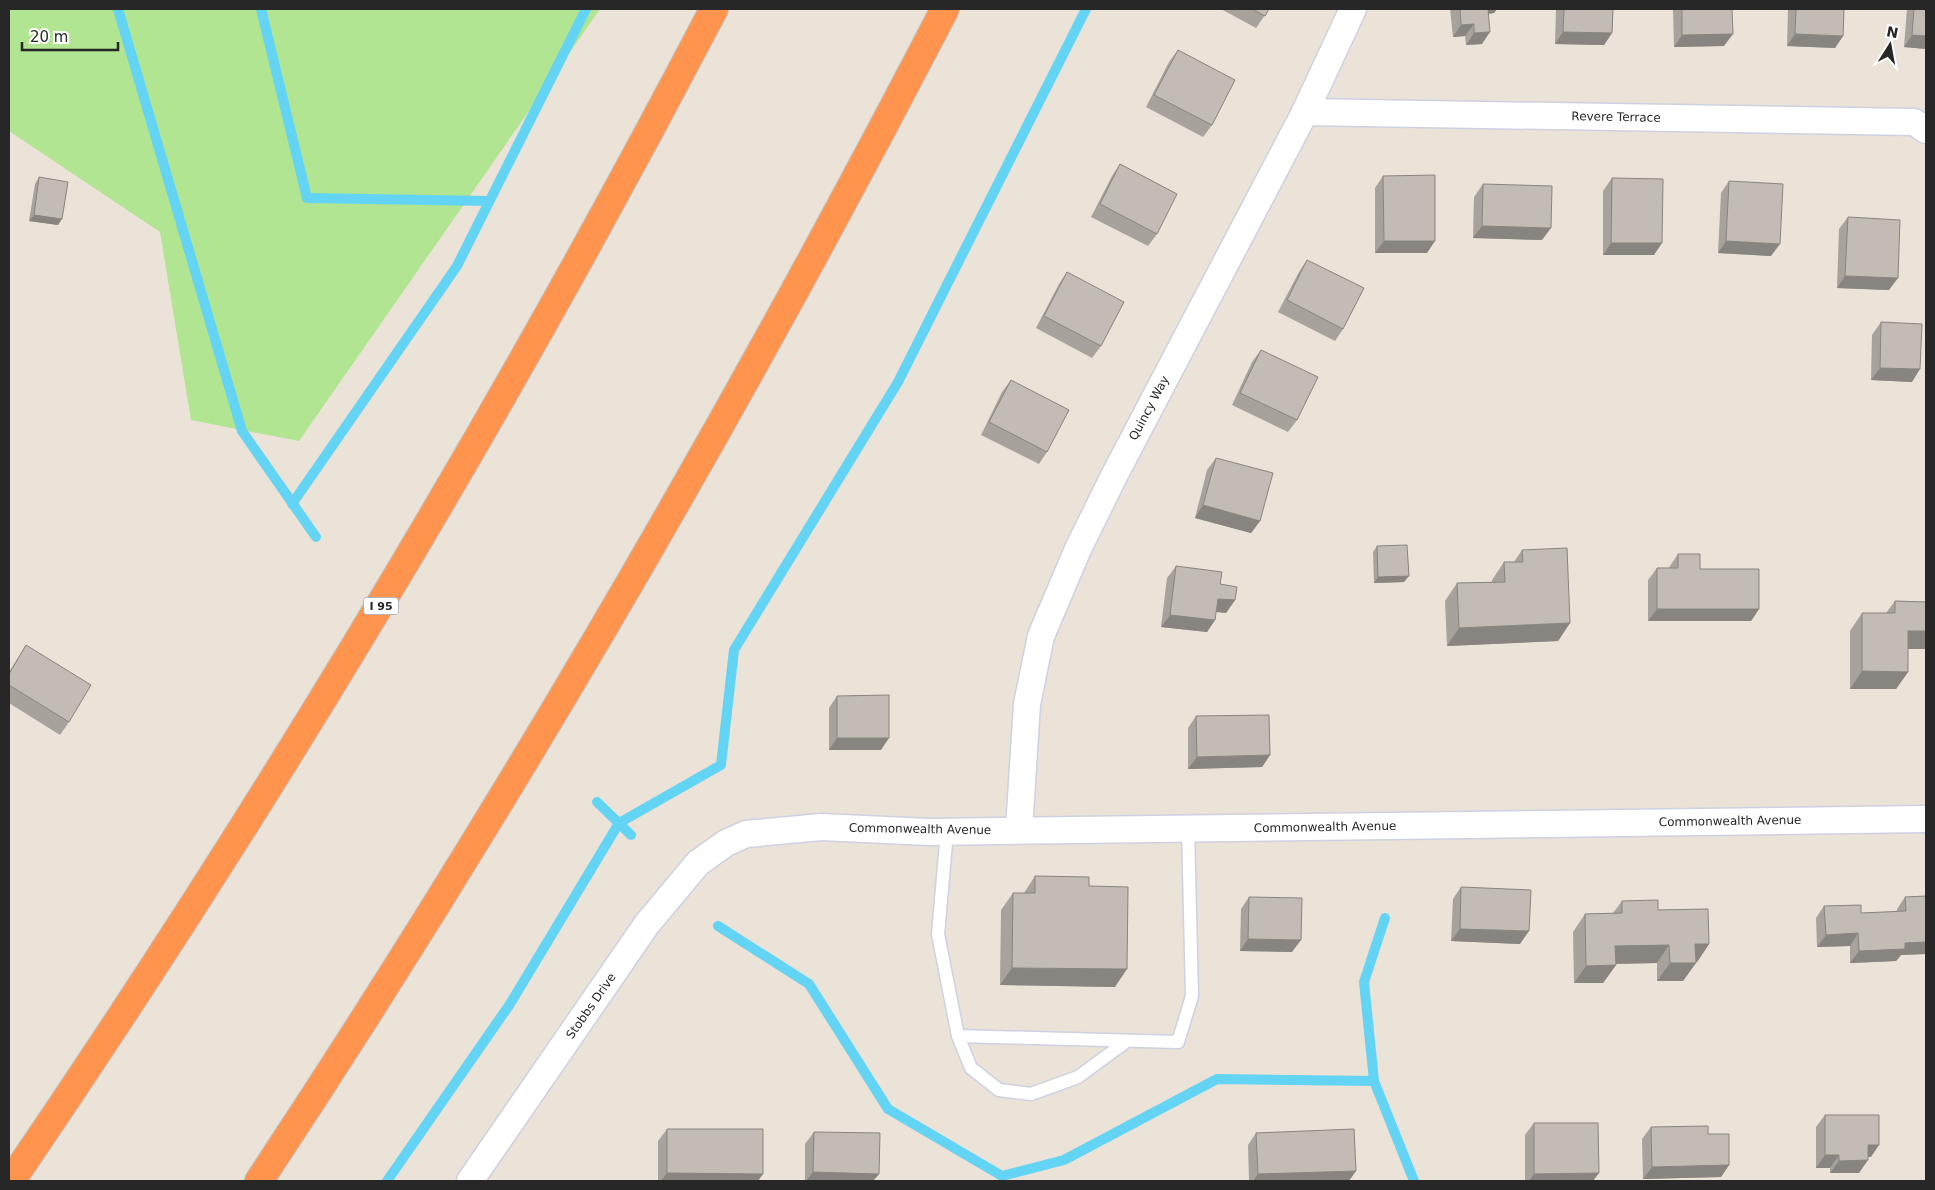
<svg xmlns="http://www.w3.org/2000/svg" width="1935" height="1190" font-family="'DejaVu Sans',sans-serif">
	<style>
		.green { fill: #b1e591 }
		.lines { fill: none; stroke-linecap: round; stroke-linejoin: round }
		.stream { stroke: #64d4f4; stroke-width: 10 }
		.lane-casing { stroke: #cdd2e2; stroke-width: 15 }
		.street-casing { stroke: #cdd2e2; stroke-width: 29 }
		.highway-casing { stroke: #c3c3c3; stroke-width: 30 }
		.lane { stroke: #fff; stroke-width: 12 }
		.street { stroke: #fff; stroke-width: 26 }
		.highway { stroke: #ff944f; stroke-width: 28 }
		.wall { fill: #a7a29c }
		.shaded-wall { fill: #88847f }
		.building { fill: #c2bcb5; stroke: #88847f }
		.labels { text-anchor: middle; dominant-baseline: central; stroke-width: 4.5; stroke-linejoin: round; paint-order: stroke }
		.shield { fill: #fff; stroke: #686868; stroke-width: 1 }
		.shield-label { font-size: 11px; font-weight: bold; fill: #272727 }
		.street-label { font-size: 12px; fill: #272727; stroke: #fff }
	</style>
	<rect width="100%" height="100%" fill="#ebe2d8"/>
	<polygon class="green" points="9,9 600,9 299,441 191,420 160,232 9,131"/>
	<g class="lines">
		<g class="stream">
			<polyline points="118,9 242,431 316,537"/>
			<polyline points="261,9 307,198 489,201"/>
			<polyline points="292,504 457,266 586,9"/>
			<polyline points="597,802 631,835"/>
			<polyline points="718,926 809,984 888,1109 1002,1176 1064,1160 1217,1079 1374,1081 1414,1181"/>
			<polyline points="1374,1081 1364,982 1385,918"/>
			<polyline points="387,1181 510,1004 619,823 721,765 734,650 898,382 1086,9"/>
		</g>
		<defs>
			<g id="lane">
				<polyline points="947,832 938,934 958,1036 1178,1042 1192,996 1188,828"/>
				<polyline points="958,1036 971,1068 999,1090 1031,1094 1078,1077 1127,1041"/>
			</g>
			<g id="street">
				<polyline points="1305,112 1914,122 1926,130"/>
				<polyline points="1019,830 1027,704 1041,636 1078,549 1115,474 1305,112 1353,9"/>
				<polyline points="470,1181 647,924 698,863 726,843 746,834 821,827 929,832 1926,819"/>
			</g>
			<g id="highway">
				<path d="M11,1181C268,804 503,413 714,9"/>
				<path d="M259,1181C509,803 736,412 945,9"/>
			</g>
		</defs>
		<use href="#lane" class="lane-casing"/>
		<use href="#street" class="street-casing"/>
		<use href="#highway" class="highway-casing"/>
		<use href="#lane" class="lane"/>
		<use href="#street" class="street"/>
		<use href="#highway" class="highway"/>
	</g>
	<g class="wall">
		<polygon points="1221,9 1269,9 1256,28"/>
		<polygon points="1450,9 1497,9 1494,13 1489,14 1482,44 1466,45 1465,36 1453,37"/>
		<polygon points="1556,9 1613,9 1612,33 1604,45 1555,44"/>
		<polygon points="1673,9 1732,9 1724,46 1674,47"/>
		<polygon points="1788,9 1844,9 1843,36 1835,48 1787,46"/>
		<polygon points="1907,9 1926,9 1926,49 1904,47"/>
		<polygon points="1178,50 1212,125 1203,137 1146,107 1169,62"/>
		<polygon points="1120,164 1157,234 1148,246 1091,217 1112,176"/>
		<polygon points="1383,176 1427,253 1375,253 1375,188"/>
		<polygon points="39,177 58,225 29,221 35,184"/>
		<polygon points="1612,178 1654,255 1603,255 1603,191"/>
		<polygon points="1729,181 1771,256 1718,253 1721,193"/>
		<polygon points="1483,184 1542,240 1473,238 1474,197"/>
		<polygon points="1848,217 1889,290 1837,288 1839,229"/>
		<polygon points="1307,260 1343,329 1335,341 1278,312 1299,272"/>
		<polygon points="1067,272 1101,346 1092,358 1036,328 1059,284"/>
		<polygon points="1881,322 1912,382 1871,380 1872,335"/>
		<polygon points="1261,350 1297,420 1288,432 1232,405 1252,362"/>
		<polygon points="1011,380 1047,452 1039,464 981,435 1002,392"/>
		<polygon points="1216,458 1260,521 1251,533 1195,518 1207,470"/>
		<polygon points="1377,546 1404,582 1374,583 1373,552"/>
		<polygon points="1522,550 1570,623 1558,641 1447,646 1445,601 1457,583 1492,582 1492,580 1504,562 1514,562"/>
		<polygon points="1678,554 1759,609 1751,621 1648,621 1648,580 1657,568 1669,568 1670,566"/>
		<polygon points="1176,566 1220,584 1235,600 1226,613 1216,612 1215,620 1207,632 1161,627 1167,578"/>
		<polygon points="1895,601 1926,602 1926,649 1908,649 1908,672 1896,689 1850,689 1850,631 1862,613 1886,613"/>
		<polygon points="26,645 69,722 60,735 9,703 9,672"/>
		<polygon points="837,696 881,750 829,750 829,708"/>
		<polygon points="1196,716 1270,755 1262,767 1188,769 1188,728"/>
		<polygon points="1035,876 1089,886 1115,987 1000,985 1001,910 1013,893 1024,893"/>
		<polygon points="1461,887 1520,944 1451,941 1453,899"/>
		<polygon points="1926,896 1926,954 1901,955 1896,961 1850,963 1850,946 1817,947 1816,918 1824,906 1861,913 1897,912 1897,909 1905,897"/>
		<polygon points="1249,897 1292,952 1240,951 1241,909"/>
		<polygon points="1622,901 1658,910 1709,944 1697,962 1696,962 1683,981 1657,981 1657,963 1616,964 1616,965 1603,983 1574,983 1573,932 1585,914 1613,913"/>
		<polygon points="1825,1115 1871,1157 1868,1157 1859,1173 1830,1173 1830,1168 1816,1168 1816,1127"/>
		<polygon points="1534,1123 1593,1181 1525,1181 1525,1135"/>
		<polygon points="1651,1127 1708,1134 1729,1165 1721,1177 1643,1179 1642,1139"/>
		<polygon points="667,1129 758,1181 658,1181 658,1141"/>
		<polygon points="814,1132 879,1174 873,1181 805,1181 805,1144"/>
		<polygon points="1256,1133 1349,1181 1249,1181 1248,1145"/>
	</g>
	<g class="shaded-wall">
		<polygon points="1483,9 1497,9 1494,13 1479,15"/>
		<polygon points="1474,24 1465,36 1453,37 1461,25"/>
		<polygon points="1490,32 1482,44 1466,45 1474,33"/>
		<polygon points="1563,32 1612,33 1604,45 1555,44"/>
		<polygon points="1733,34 1724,46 1674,47 1682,35"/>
		<polygon points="1795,34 1843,36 1835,48 1787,46"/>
		<polygon points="1912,35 1926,36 1926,49 1904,47"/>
		<polygon points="34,215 62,219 58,225 29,221"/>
		<polygon points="1482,226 1551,228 1542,240 1473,238"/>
		<polygon points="1384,241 1435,241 1427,253 1375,253"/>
		<polygon points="1726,241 1780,244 1771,256 1718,253"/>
		<polygon points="1611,243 1662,243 1654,255 1603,255"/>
		<polygon points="1845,276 1898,278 1889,290 1837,288"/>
		<polygon points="1880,368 1920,369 1912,382 1871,380"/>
		<polygon points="1203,505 1260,521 1251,533 1195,518"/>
		<polygon points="1409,576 1404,582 1374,583 1378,577"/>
		<polygon points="1218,599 1235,600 1226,613 1209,611"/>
		<polygon points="1657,609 1759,609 1751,621 1648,621"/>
		<polygon points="1170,615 1215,620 1207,632 1161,627"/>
		<polygon points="1570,623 1558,641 1447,646 1459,628"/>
		<polygon points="1908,631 1926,631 1926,649 1896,649"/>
		<polygon points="1862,671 1908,672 1896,689 1850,689"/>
		<polygon points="837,738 889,738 881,750 829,750"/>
		<polygon points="1270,755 1262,767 1188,769 1197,757"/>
		<polygon points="1460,929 1529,931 1520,944 1451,941"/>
		<polygon points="1858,933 1850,946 1817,947 1826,935"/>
		<polygon points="1248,939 1301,940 1292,952 1240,951"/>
		<polygon points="1926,942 1926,954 1901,955 1896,961 1850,963 1859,951 1905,943"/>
		<polygon points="1695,944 1709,944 1697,962 1683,962"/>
		<polygon points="1669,945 1657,963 1603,964 1615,946"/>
		<polygon points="1670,963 1696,963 1683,981 1657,981"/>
		<polygon points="1616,965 1603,983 1574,983 1586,966"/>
		<polygon points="1012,968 1127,969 1115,987 1000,985"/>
		<polygon points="1868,1145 1879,1145 1871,1157 1859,1157"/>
		<polygon points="1825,1155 1839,1155 1830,1168 1816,1168"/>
		<polygon points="1868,1160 1859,1173 1830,1173 1839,1161"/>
		<polygon points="1729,1165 1721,1177 1643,1179 1652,1167"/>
		<polygon points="1356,1171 1349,1181 1253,1181 1258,1174"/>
		<polygon points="813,1172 879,1174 873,1181 806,1181"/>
		<polygon points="667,1173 763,1174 758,1181 661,1181"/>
		<polygon points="1599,1173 1593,1181 1529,1181 1534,1174"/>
	</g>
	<g class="building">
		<polygon points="1252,9 1269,9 1265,16"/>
		<polygon points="1460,9 1488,9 1490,32 1474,33 1474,24 1461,25"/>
		<polygon points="1564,9 1613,9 1612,33 1563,32"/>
		<polygon points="1682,9 1732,9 1733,34 1682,35"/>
		<polygon points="1796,9 1844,9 1843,36 1795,34"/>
		<polygon points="1914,9 1926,9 1926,36 1912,35"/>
		<polygon points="1178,50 1235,80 1212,125 1154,95"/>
		<polygon points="1120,164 1177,194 1157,234 1100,204"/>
		<polygon points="1435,175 1435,241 1384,241 1383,176"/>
		<polygon points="39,177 68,182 62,219 34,215"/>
		<polygon points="1612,178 1663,179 1662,243 1611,243"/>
		<polygon points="1729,181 1783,184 1780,244 1726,241"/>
		<polygon points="1483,184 1552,186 1551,228 1482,226"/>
		<polygon points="1848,217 1900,220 1898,278 1845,276"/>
		<polygon points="1307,260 1364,288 1343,329 1287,300"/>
		<polygon points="1067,272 1124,302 1101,346 1044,316"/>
		<polygon points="1881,322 1922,324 1920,369 1880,368"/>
		<polygon points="1261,350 1318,377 1297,420 1240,393"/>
		<polygon points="1011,380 1069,410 1047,452 989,422"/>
		<polygon points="1216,458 1273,473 1260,521 1203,505"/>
		<polygon points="1407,545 1409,576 1378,577 1377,546"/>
		<polygon points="1567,548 1570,623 1459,628 1457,583 1505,582 1504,562 1523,562 1522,550"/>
		<polygon points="1678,554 1700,554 1700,569 1759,569 1759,609 1657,609 1657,568 1678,568"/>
		<polygon points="1176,566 1222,572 1220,584 1237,587 1235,600 1218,599 1215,620 1170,615"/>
		<polygon points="1895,601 1926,602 1926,631 1908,631 1908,672 1862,671 1862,613 1895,613"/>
		<polygon points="26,645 91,685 69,722 9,685 9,674"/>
		<polygon points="889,695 889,738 837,738 837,696"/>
		<polygon points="1269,715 1270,755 1197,757 1196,716"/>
		<polygon points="1035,876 1089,877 1089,886 1128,887 1127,969 1012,968 1013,893 1035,893"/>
		<polygon points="1461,887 1531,890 1529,931 1460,929"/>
		<polygon points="1926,896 1926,942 1905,943 1905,949 1859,951 1858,933 1826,935 1824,906 1861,905 1861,913 1906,911 1905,897"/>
		<polygon points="1249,897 1302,898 1301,940 1248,939"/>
		<polygon points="1658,900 1658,910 1708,909 1709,944 1695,944 1696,963 1670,963 1669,945 1615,946 1616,965 1586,966 1585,914 1622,913 1622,901"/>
		<polygon points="1825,1115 1879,1115 1879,1145 1868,1145 1868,1160 1839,1161 1839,1155 1825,1155"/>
		<polygon points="1534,1123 1598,1123 1599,1173 1534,1174"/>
		<polygon points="1708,1126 1708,1134 1729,1134 1729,1165 1652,1167 1651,1127"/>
		<polygon points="667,1129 763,1129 763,1174 667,1173"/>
		<polygon points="1354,1129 1356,1171 1258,1174 1256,1133"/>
		<polygon points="814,1132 880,1133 879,1174 813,1172"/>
	</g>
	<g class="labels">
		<rect class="shield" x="363.5" y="597.5" width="35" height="17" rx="4"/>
		<g class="shield-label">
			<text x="381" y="606">I 95</text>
		</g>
		<g class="street-label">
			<text transform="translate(1616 117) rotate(1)">Revere Terrace</text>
			<text transform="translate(1149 408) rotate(-62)">Quincy Way</text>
			<text transform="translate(1730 821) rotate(-1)">Commonwealth Avenue</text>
			<text transform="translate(1325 827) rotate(-1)">Commonwealth Avenue</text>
			<text transform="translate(920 829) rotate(1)">Commonwealth Avenue</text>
			<text transform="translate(591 1006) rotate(-55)">Stobbs Drive</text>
		</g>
	</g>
	<rect width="1935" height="1190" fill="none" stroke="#272727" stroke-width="20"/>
	<g transform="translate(1890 45) rotate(11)" stroke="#ffffff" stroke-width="4" paint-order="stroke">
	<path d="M0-4L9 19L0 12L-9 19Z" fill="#272727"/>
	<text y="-8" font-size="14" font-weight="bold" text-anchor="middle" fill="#272727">N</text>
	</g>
	<path d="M22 42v8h96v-8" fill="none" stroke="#272727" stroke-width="2.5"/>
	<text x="30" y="42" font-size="15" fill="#272727" stroke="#ffffff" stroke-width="4" paint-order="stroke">20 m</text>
</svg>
